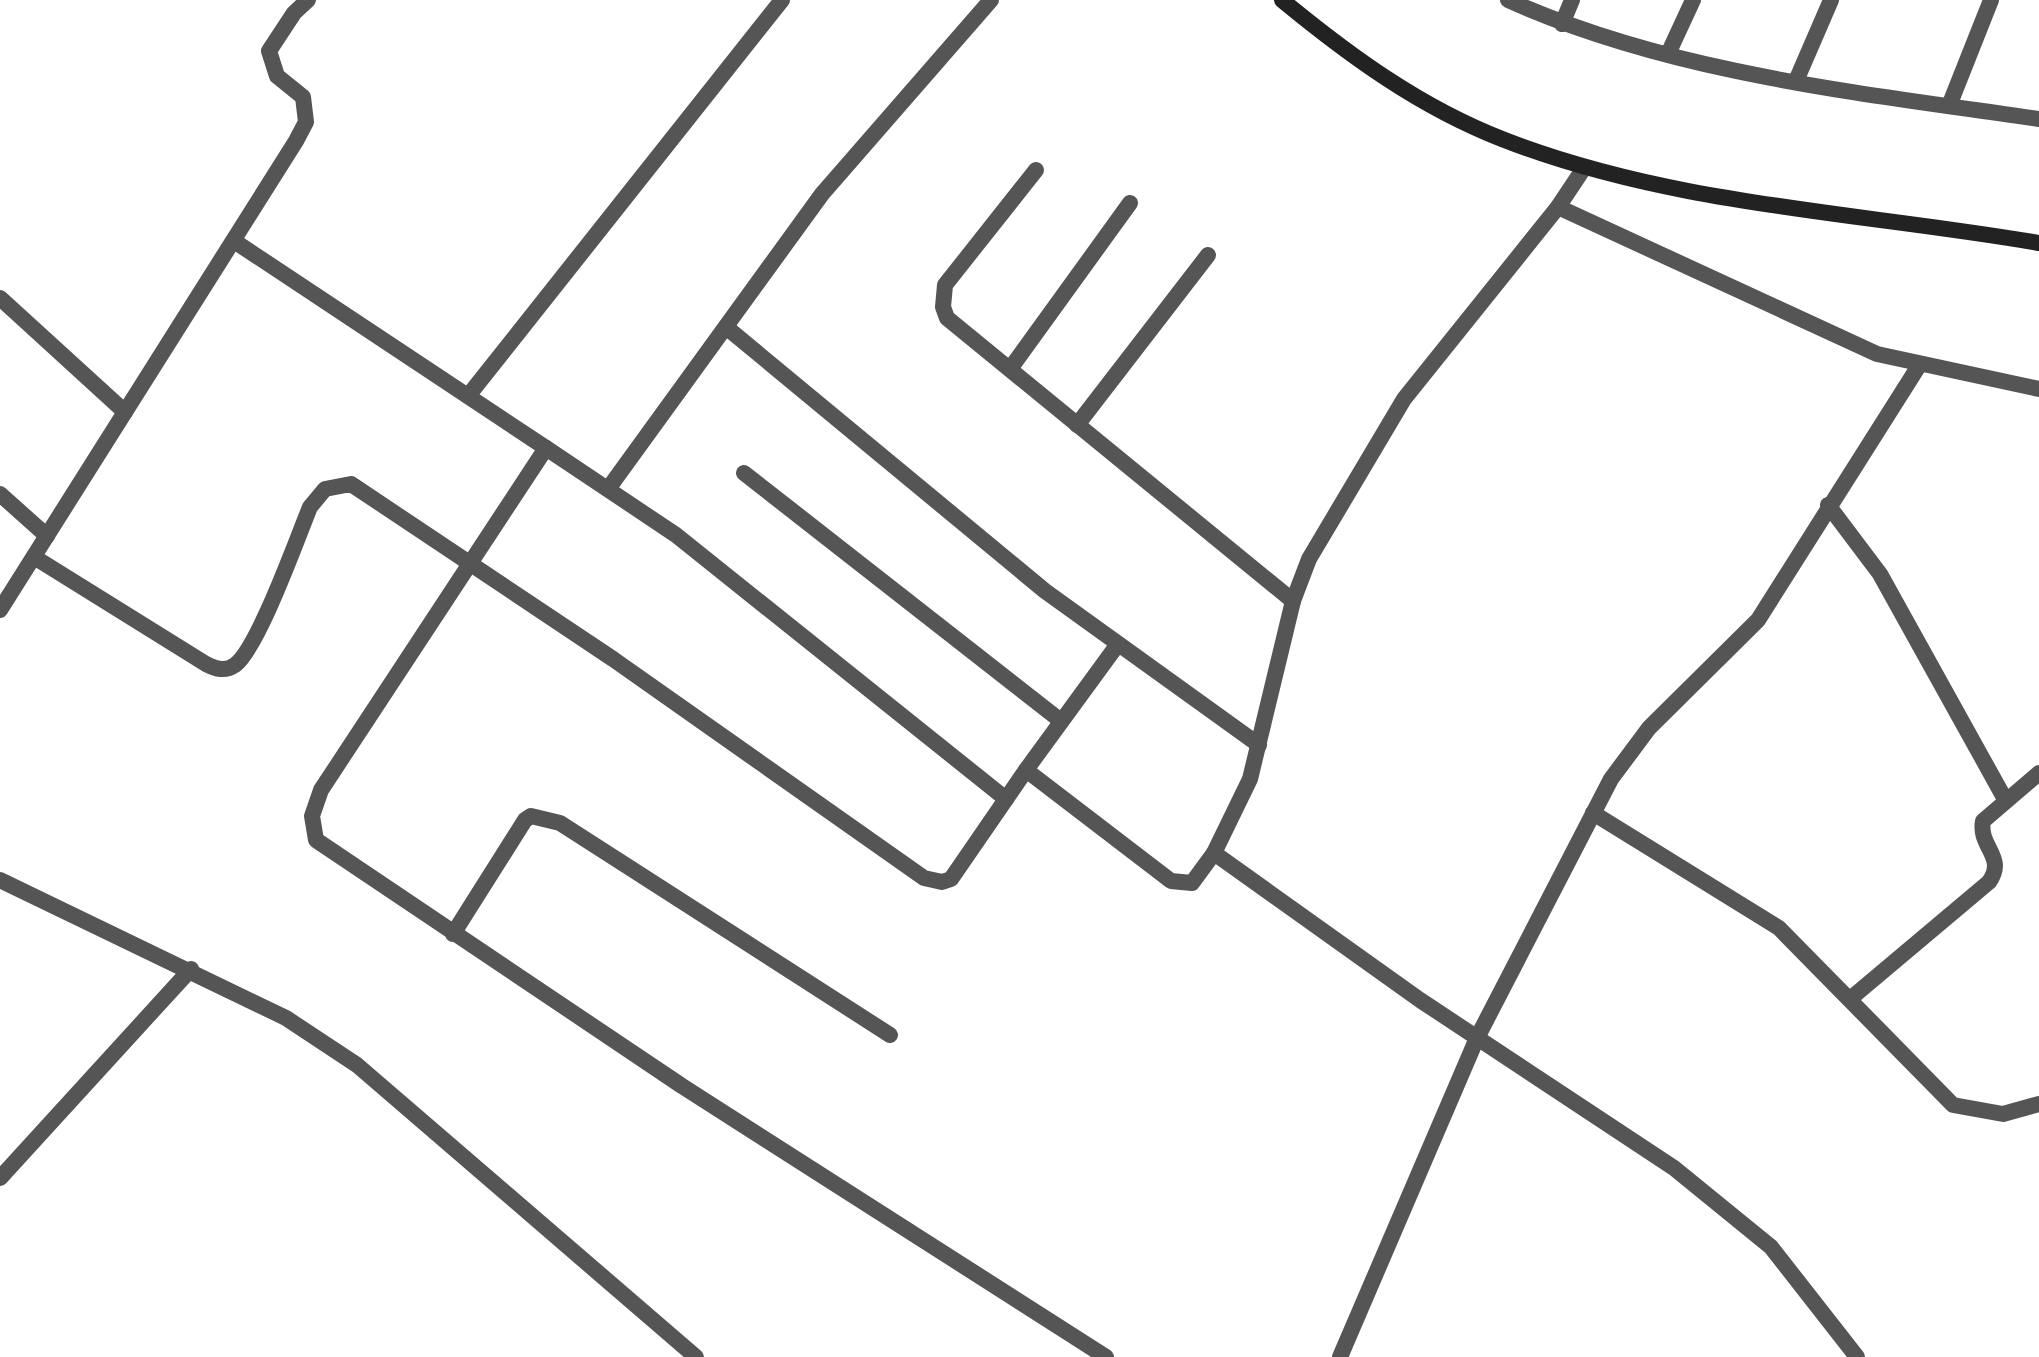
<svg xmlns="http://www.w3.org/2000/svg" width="2039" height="1357" font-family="'DejaVu Sans',sans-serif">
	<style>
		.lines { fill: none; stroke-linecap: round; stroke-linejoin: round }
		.street { stroke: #555; stroke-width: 16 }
		.secondary { stroke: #222; stroke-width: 16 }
	</style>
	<rect width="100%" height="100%" fill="#fff"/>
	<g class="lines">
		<g class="street">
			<path d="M1508,0C1673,74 1861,93 2039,119"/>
			<polyline points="1562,24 1572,0"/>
			<polyline points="1668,54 1693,0"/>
			<polyline points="1796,81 1831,0"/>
			<polyline points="1949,106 1991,0"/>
			<polyline points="1584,168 1558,207 1404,399 1309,559 1293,601 1250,779 1214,853 1420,1000 1674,1168 1771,1247 1857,1357"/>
			<polyline points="1036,170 945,285 943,307 947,318 1293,601"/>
			<polyline points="1558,207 1877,354 2039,389"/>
			<polyline points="234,241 546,448 321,790 312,816 316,840 682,1086 1106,1357"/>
			<polyline points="0,298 125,412"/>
			<polyline points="726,327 1045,591 1259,745"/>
			<polyline points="1010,369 1130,203"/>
			<polyline points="468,396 782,0"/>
			<polyline points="1077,425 1208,255"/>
			<polyline points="546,448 676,535 1006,799"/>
			<polyline points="744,473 1061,721"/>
			<polyline points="608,489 822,194 991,0"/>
			<polyline points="0,494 47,536"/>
			<polyline points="1828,505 1880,574 2006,801"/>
			<path d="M34,557L206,664C216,669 225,672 235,665C258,648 297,539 310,507L325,489L351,484L613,659L924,878L942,882L951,879L1026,770L1171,881L1192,883L1214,853"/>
			<polyline points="0,610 296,141 306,122 303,97 277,76 269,51 294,13 308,0"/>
			<polyline points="1026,770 1118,644"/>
			<polyline points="1593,813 1779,928 1953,1105 2003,1114 2039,1104"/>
			<polyline points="0,880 286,1018 357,1065 696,1357"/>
			<polyline points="453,934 525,820 531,816 560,823 890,1035"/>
			<path d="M1850,999L1989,882C2007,857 1978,847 1983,821L2039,773"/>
			<polyline points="0,1178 191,969"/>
			<polyline points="1340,1357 1477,1038 1611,779 1649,728 1758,620 1920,364"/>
		</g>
		<path class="secondary" d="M1282,0C1350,56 1420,107 1502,139C1673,206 1860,212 2039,243"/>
	</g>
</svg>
